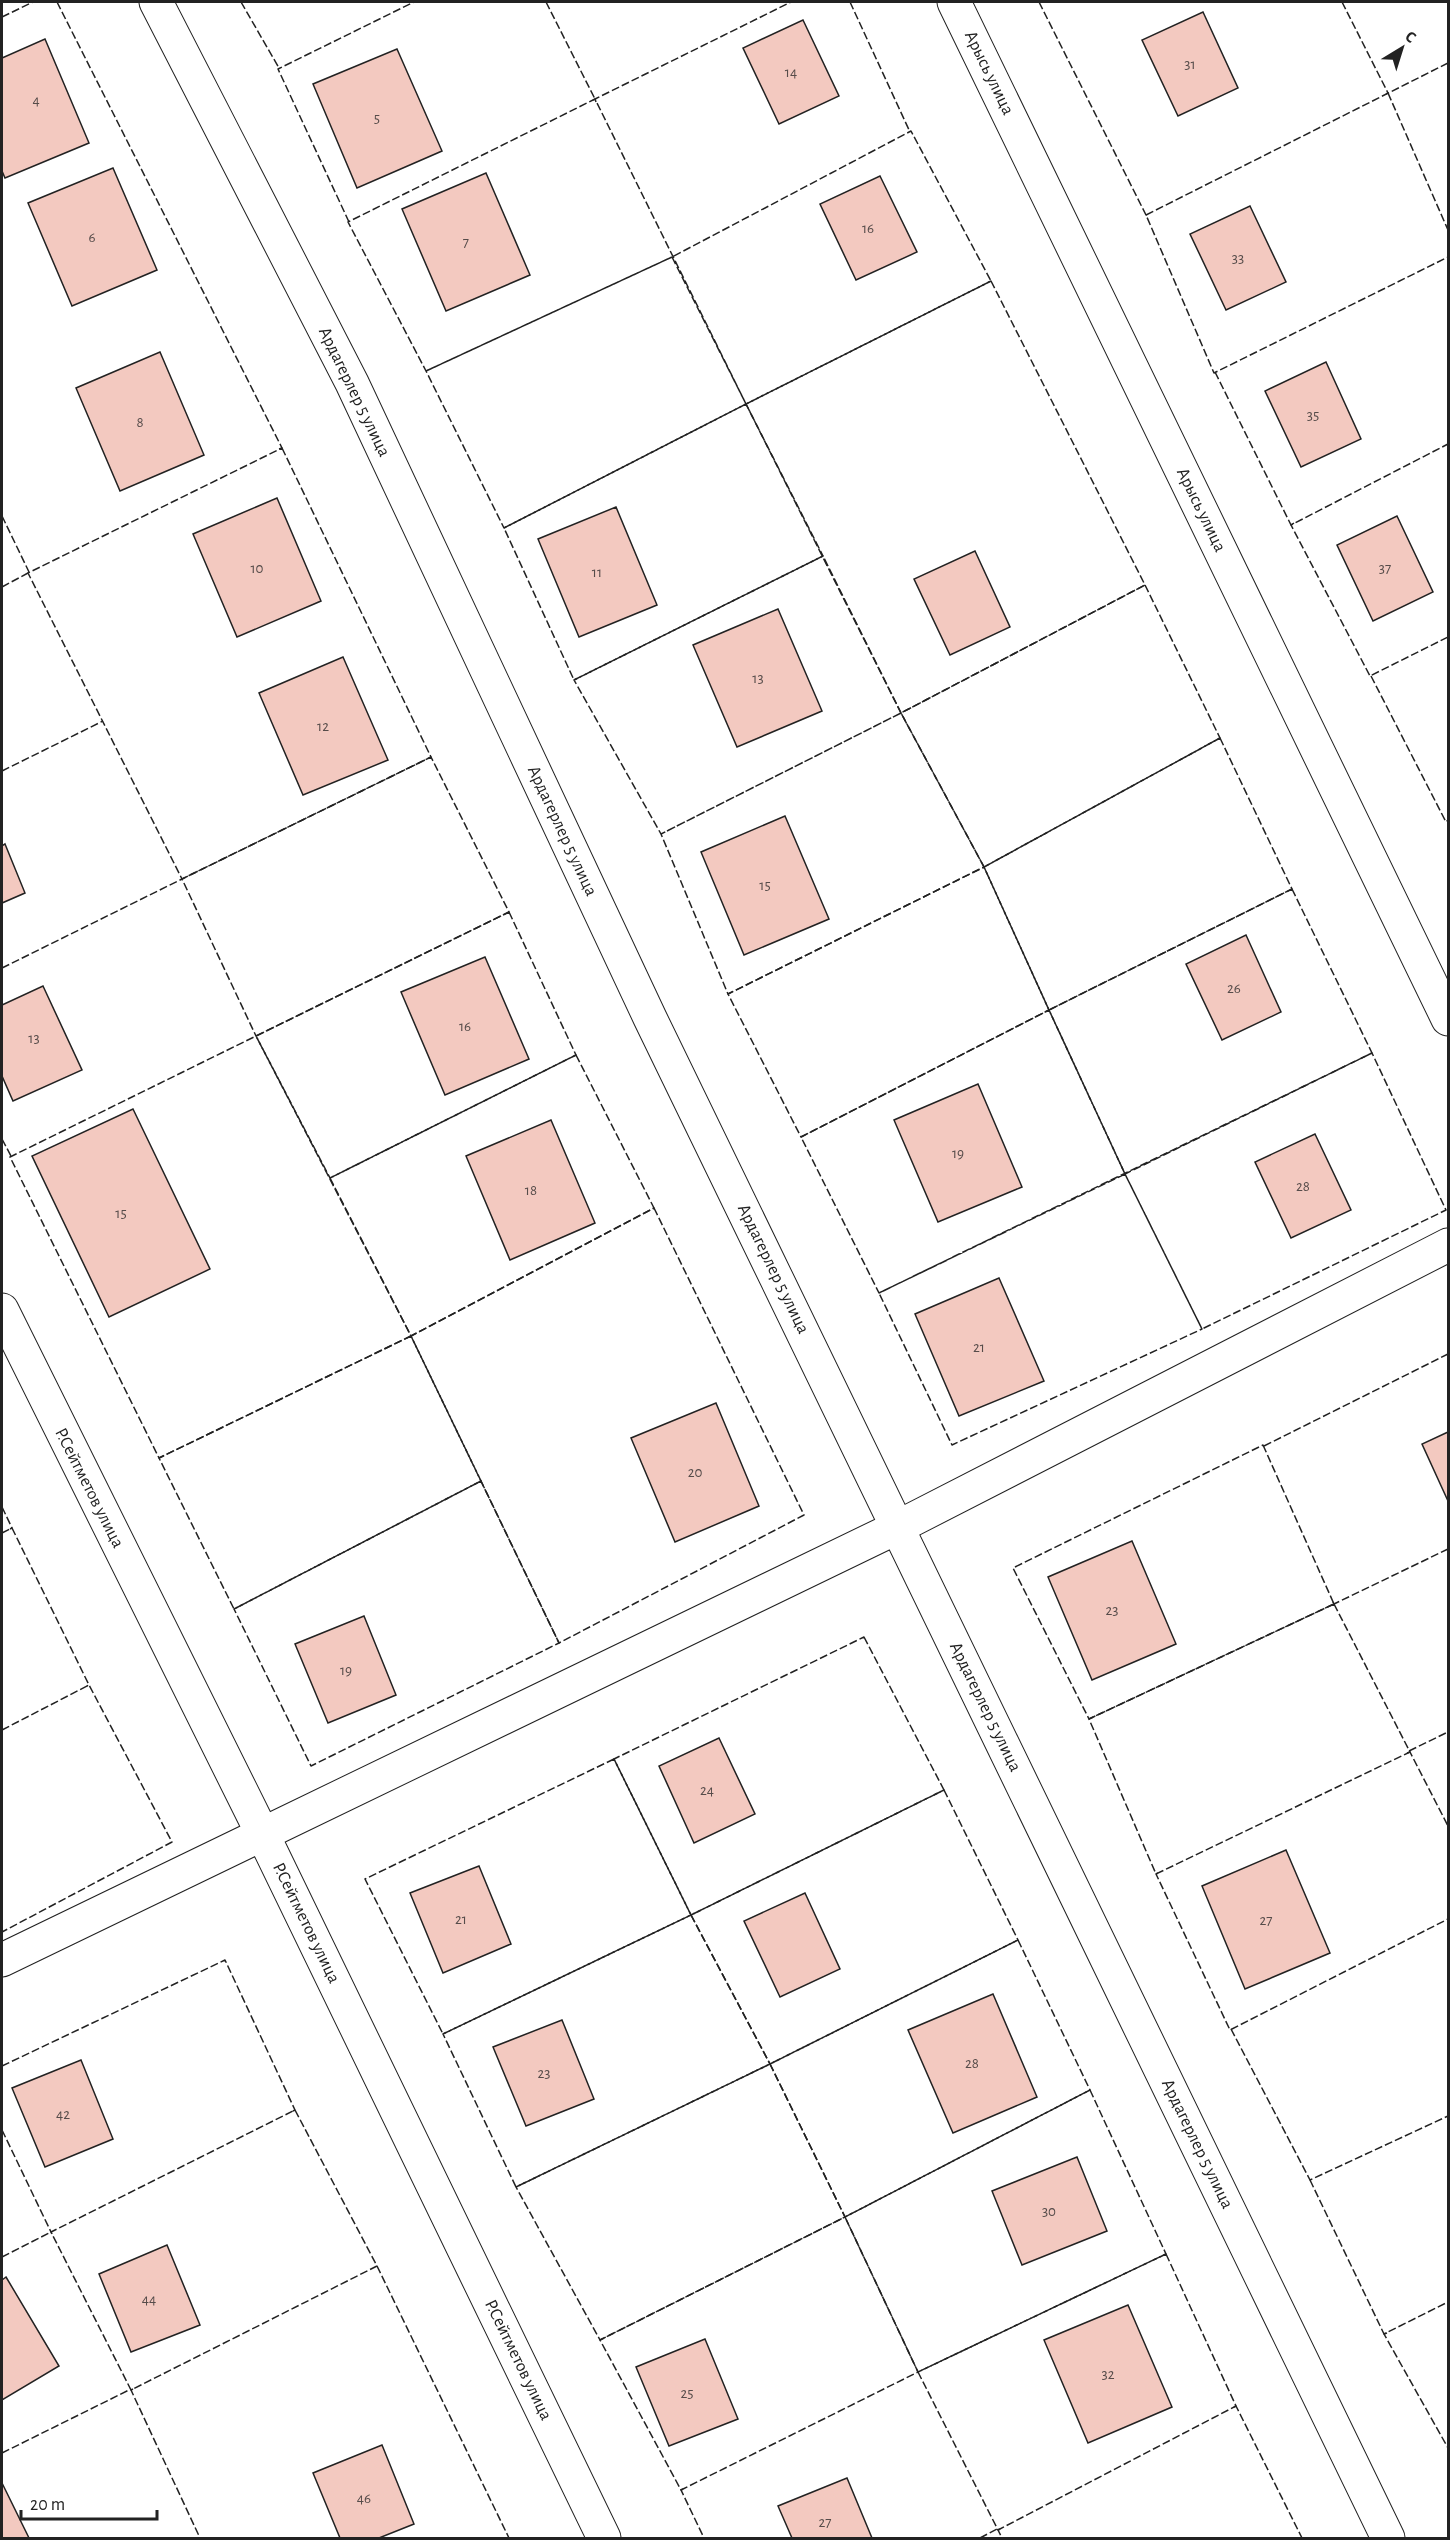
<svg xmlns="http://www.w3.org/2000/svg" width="1450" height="2540" font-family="'Alegreya Sans',sans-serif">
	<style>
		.building { fill: #f3c9c0; stroke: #222; stroke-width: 1.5 }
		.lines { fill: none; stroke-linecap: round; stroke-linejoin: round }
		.street-casing { stroke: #222; stroke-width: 35 }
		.street { stroke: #fff; stroke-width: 33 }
		.fence { stroke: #222; stroke-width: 1.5; stroke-dasharray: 8 3; stroke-linecap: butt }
		.labels { text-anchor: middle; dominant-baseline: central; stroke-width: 4.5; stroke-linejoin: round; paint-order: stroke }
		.number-label { font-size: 15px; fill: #564c4a }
		.street-label { font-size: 18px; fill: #222; stroke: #fff }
	</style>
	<rect width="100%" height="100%" fill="#fff"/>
	<g class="building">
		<polygon points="1203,12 1238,88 1178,116 1142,40"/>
		<polygon points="803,20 839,96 779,124 743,48"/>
		<polygon points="45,39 89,143 5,178 2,171 2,58"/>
		<polygon points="397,49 442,151 357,188 313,84"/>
		<polygon points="113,168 157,270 72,306 28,203"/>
		<polygon points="486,173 530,275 446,311 402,209"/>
		<polygon points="880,176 917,252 856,280 820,204"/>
		<polygon points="1250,206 1286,282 1226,310 1190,234"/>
		<polygon points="160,352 204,455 120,491 76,388"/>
		<polygon points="1326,362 1361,439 1301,467 1265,391"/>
		<polygon points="277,498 321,601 237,637 193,534"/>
		<polygon points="616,507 657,605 579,637 538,539"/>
		<polygon points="1397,516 1433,592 1373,621 1337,545"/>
		<polygon points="975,551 1010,627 950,655 914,579"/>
		<polygon points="778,609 822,711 737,747 693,645"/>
		<polygon points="343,657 388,760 303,795 259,693"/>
		<polygon points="785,816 829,919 744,955 701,852"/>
		<polygon points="5,844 25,893 2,903 2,846"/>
		<polygon points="1246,935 1281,1012 1222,1040 1186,964"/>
		<polygon points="485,957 529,1059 445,1095 401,992"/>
		<polygon points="43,986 82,1070 13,1101 2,1076 2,1005"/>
		<polygon points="978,1084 1022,1187 938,1222 894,1120"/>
		<polygon points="133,1109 210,1269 109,1317 32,1156"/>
		<polygon points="551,1120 595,1223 510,1260 466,1156"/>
		<polygon points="1315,1134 1351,1210 1291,1238 1255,1162"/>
		<polygon points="999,1278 1044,1381 959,1416 915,1314"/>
		<polygon points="716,1403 759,1506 675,1542 631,1438"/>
		<polygon points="1448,1432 1448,1501 1422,1444"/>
		<polygon points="1132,1541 1176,1644 1092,1680 1048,1577"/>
		<polygon points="364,1616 396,1695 328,1723 295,1644"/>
		<polygon points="719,1738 755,1814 694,1843 659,1766"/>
		<polygon points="1286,1850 1330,1953 1245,1989 1202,1886"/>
		<polygon points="479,1866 511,1944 443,1973 410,1893"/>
		<polygon points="805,1893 840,1969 780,1997 744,1921"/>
		<polygon points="993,1994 1037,2097 953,2133 908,2030"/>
		<polygon points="562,2020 594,2099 526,2126 493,2047"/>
		<polygon points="81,2060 113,2139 45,2167 12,2088"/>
		<polygon points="1077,2157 1107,2231 1022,2265 992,2191"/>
		<polygon points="167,2245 200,2325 131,2352 99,2274"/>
		<polygon points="6,2277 59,2366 2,2400 2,2280"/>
		<polygon points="1128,2305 1172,2407 1088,2443 1044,2340"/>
		<polygon points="705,2339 738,2419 669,2446 636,2367"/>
		<polygon points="382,2445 414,2524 379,2538 340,2538 313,2473"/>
		<polygon points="847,2478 872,2538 792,2538 778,2506"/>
		<polygon points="2,2483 29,2538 2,2538"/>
	</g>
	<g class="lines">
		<defs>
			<g id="street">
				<polyline points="156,2 352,383 650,1018 1388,2538"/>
				<polyline points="954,2 1448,1019"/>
				<polyline points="2,1310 262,1833 604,2538"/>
				<polyline points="2,1960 898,1527 1448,1245"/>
			</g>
		</defs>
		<use href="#street" class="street-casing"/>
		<use href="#street" class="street"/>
		<g class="fence">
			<polyline points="57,2 282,448 279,449"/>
			<polyline points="241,2 279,68"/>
			<polyline points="546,2 595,99 593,100"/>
			<polyline points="850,2 910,132"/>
			<polyline points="1039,2 1146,215 1148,214"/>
			<polyline points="1342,2 1388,93 1386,94"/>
			<polyline points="2,17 33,2"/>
			<polyline points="1448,63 1146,215 1214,373 1448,257"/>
			<polyline points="1388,93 1448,230"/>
			<polyline points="596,102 595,99 791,2"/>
			<polyline points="349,222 278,69 414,2"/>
			<polyline points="672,257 746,404 991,281 911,131 672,257 426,371 504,528 746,404 595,99 348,222 426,371 672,257"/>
			<polygon points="991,281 1145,585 901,713 746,404"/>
			<polyline points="1215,372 1291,525 1448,444"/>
			<polygon points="746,404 823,556 574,680 504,528"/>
			<polygon points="282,448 431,757 182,879 28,573"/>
			<polyline points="2,516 29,572"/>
			<polyline points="1294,523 1291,525 1370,676 1448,637"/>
			<polygon points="1145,585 1220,738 984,867 901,713"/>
			<polyline points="2,587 28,573"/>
			<polyline points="1371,676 1446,822 1448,820"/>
			<polyline points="901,713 661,834 728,994 984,867 901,713 823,556 574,680 661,834 901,713"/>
			<polygon points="1220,738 1292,889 1049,1010 984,867"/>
			<polyline points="2,771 103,721"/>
			<polygon points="984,867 1049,1010 801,1137 728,994"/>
			<polygon points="1292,889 1372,1053 1125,1174 1049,1010"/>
			<polygon points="509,912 576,1055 330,1178 256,1036"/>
			<polyline points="2,968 182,879"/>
			<polyline points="256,1036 509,912 431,757 182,879 256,1036 411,1336 159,1458 10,1157 256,1036"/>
			<polygon points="576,1055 654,1208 411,1336 330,1178"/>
			<polyline points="2,1139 11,1156"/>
			<polyline points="1125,1174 879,1293 952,1445 1202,1329 1125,1174 1049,1010 801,1137 879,1293 1372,1053 1446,1210 1202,1329 1125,1174"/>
			<polygon points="654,1208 804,1515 559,1643 411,1336"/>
			<polygon points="411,1336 481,1481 234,1609 159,1458"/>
			<polygon points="1263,1445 1334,1604 1089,1719 1013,1568"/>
			<polyline points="1264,1446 1448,1354"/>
			<polygon points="481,1481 559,1643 311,1766 234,1609"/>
			<polyline points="2,1507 12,1528 10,1529"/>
			<polyline points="2,1533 12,1528 89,1685 87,1686"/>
			<polyline points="1333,1602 1334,1604 1448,1549"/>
			<polygon points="1334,1604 1410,1752 1156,1874 1089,1719"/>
			<polygon points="864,1637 944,1790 691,1915 614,1759"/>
			<polyline points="2,1730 89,1685 172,1842 2,1932"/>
			<polyline points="1409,1751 1448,1732"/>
			<polyline points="1407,1753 1410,1752 1448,1826"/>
			<polygon points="614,1759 691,1915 443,2034 365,1879"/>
			<polygon points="944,1790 1018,1940 770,2064 691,1915"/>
			<polyline points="1158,1873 1156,1874 1230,2030 1448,1919"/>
			<polygon points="691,1915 770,2064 516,2187 443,2034"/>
			<polygon points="1018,1940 1090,2090 845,2217 770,2064"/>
			<polyline points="1231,2029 1310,2180 1448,2116"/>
			<polygon points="770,2064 845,2217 600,2340 516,2187"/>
			<polyline points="2,2066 225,1960 295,2110 293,2111"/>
			<polygon points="1090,2090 1166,2254 918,2372 845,2217"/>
			<polygon points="295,2110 377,2266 131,2390 51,2232"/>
			<polyline points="2,2130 51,2232"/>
			<polyline points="1310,2180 1384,2334 1448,2302"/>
			<polygon points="845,2217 918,2372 681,2490 600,2340"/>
			<polygon points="1166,2254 1236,2406 998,2530 918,2372"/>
			<polyline points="2,2257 51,2232 52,2234"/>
			<polyline points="377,2266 509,2538"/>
			<polyline points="1387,2333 1384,2334 1448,2448"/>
			<polyline points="133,2389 131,2390 200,2538"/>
			<polyline points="1234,2407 1236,2406 1302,2538"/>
			<polyline points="2,2453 131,2389"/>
			<polyline points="683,2489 681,2490 704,2538"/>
			<polyline points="1000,2529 998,2530 1002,2538"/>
			<polyline points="980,2538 997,2529"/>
		</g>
	</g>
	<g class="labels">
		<g class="number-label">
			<text x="1190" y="64">31</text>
			<text x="791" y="72">14</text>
			<text x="36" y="100">4</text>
			<text x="377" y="118">5</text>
			<text x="868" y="228">16</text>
			<text x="92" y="237">6</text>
			<text x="466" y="242">7</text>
			<text x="1238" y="258">33</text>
			<text x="1313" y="415">35</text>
			<text x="140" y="422">8</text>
			<text x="257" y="568">10</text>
			<text x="1385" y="568">37</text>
			<text x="597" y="572">11</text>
			<text x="758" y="678">13</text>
			<text x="323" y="726">12</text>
			<text x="765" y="885">15</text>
			<text x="1234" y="988">26</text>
			<text x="465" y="1026">16</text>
			<text x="34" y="1038">13</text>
			<text x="958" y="1153">19</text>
			<text x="1303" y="1186">28</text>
			<text x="531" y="1190">18</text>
			<text x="121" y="1213">15</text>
			<text x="979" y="1347">21</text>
			<text x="695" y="1472">20</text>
			<text x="1112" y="1610">23</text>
			<text x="346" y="1670">19</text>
			<text x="707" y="1790">24</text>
			<text x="461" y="1919">21</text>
			<text x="1266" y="1920">27</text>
			<text x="972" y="2063">28</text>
			<text x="544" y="2073">23</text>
			<text x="63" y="2114">42</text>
			<text x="1049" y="2211">30</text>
			<text x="149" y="2299">44</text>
			<text x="1108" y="2374">32</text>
			<text x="687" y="2393">25</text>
			<text x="364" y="2498">46</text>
			<text x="825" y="2522">27</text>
		</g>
		<g class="street-label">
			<text transform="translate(989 73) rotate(64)">Арысь улица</text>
			<text transform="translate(354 392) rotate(64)">Ардагерлер 5 улица</text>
			<text transform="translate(1201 510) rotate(64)">Арысь улица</text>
			<text transform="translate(562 831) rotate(65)">Ардагерлер 5 улица</text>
			<text transform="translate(773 1269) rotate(64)">Ардагерлер 5 улица</text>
			<text transform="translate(89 1488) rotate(63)">Р.Сейтметов улица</text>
			<text transform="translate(985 1707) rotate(64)">Ардагерлер 5 улица</text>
			<text transform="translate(306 1923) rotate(64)">Р.Сейтметов улица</text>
			<text transform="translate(1197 2144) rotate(64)">Ардагерлер 5 улица</text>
			<text transform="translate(518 2360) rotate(64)">Р.Сейтметов улица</text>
		</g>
	</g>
	<rect width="1450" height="2540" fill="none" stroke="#222222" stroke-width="6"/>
	<g transform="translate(1402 48) rotate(38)" stroke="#ffffff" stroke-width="4.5" paint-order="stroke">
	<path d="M0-4.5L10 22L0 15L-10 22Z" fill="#222222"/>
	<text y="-9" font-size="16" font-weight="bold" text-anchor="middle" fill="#222222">С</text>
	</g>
	<path d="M21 2510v9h136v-9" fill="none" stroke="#222222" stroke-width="3"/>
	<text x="30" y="2510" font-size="18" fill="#222222" stroke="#ffffff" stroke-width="4.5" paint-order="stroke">20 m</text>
</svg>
